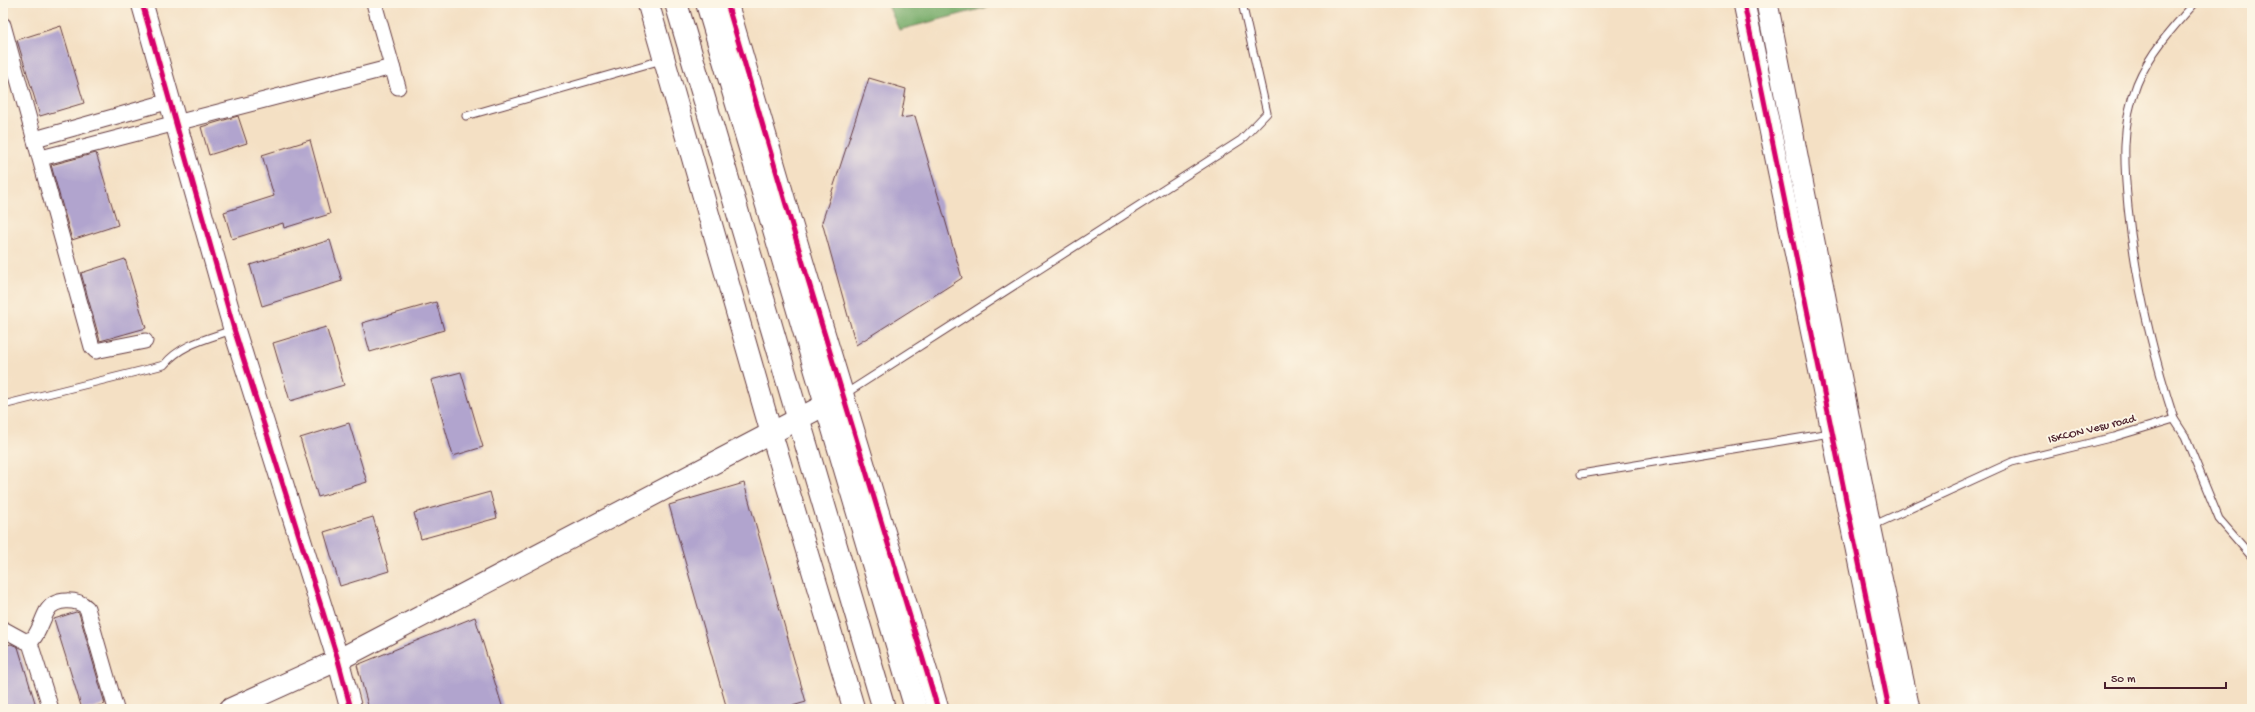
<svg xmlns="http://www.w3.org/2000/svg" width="2255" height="712" font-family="'Gochi Hand',sans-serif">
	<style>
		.forest { fill: #75aa67; stroke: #606449 }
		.building { fill: #b1a4ce }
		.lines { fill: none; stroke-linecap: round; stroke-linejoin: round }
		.lane-casing { stroke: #643c42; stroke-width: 9 }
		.street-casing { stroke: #643c42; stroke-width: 17 }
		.secondary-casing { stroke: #643c42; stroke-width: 23 }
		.primary-casing { stroke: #643c42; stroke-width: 24 }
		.lane { stroke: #fff; stroke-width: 7 }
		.street { stroke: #fff; stroke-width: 15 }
		.secondary { stroke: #fff; stroke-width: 21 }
		.primary { stroke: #fff; stroke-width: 22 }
		.cycleway-casing { stroke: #fcf5e5; stroke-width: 8 }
		.cycleway { stroke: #d6006c; stroke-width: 5 }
		.labels { text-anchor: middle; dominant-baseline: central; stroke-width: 4; stroke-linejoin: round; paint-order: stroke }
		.street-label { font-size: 12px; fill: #4a1f2b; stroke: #fcf5e5 }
	</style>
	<rect width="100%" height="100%" fill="#fcf5e5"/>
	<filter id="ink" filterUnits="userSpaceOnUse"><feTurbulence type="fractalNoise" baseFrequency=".025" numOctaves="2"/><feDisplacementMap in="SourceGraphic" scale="8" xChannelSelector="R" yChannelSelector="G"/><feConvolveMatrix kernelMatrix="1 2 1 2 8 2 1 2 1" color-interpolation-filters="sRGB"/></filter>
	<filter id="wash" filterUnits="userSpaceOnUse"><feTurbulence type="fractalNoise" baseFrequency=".012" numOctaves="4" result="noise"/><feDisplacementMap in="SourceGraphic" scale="16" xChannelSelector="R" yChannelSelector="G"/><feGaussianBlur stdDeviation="0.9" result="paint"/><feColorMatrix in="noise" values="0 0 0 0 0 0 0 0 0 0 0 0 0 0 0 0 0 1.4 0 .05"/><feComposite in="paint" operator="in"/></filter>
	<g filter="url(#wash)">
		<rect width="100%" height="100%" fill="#f4e0c4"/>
		<polygon class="forest" points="887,3 1004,3 899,30"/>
		<g id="blocks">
			<g class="building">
				<polygon points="61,26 84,103 40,116 17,40"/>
				<polygon points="869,78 906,89 901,118 915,116 962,278 856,345 822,222"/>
				<polygon points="238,116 247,143 209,155 201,127"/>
				<polygon points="310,140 330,214 284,228 283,223 232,239 224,212 274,196 262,155"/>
				<polygon points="96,153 118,225 72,240 51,165"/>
				<polygon points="330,240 342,281 262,306 250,265"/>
				<polygon points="125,259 146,328 100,341 81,273"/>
				<polygon points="436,302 444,330 370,352 362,323"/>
				<polygon points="326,327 344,385 290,401 273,343"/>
				<polygon points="461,372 483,447 453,456 431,380"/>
				<polygon points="349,423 367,482 318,497 300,438"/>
				<polygon points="744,483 806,702 782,709 727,709 669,505"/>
				<polygon points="490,492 497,518 421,539 414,513"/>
				<polygon points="373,517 389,571 340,586 324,532"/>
				<polygon points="76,612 79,613 105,704 88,709 82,709 54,619"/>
				<polygon points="475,617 503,709 369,709 357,665"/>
				<polygon points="11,644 18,647 37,709 5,709 3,646"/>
			</g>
		</g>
	</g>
	<g filter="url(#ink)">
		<use href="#blocks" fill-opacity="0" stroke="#643c42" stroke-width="1"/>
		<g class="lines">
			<defs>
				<g id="lane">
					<path d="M2195,3C2173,27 2149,54 2137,84C2121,124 2124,165 2128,207C2135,279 2152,351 2174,419L2185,436L2219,519L2252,557"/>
					<polyline points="466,116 662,60"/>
					<polyline points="845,394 1241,140 1267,113 1242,3"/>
					<path d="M3,405L164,365C181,344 207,339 232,330"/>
					<polyline points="1581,474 1830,433"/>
					<polyline points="1872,526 2012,462 2114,437 2174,419"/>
				</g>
				<g id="street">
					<polyline points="374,3 398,87"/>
					<polyline points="3,25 92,347 96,351 100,350 145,341"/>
					<polyline points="35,139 170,101"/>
					<polyline points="41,158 392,67"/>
					<path d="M3,629L25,641L33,639C40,630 42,620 47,611C55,597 78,599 87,608L116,709"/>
					<polyline points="29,640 51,709"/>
				</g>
				<g id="secondary">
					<polyline points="142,3 234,329 338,660 351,709"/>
					<polyline points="648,3 771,432 854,709"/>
					<polyline points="727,3 803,263 938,709"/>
					<polyline points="1744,3 1889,709"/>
					<polyline points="1767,3 1867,511 1909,709"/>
					<polyline points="230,709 338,660 842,396"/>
				</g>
				<g id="primary">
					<polyline points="676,3 884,709"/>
					<polyline points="707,3 916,709"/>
				</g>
			</defs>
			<use href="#lane" class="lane-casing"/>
			<use href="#street" class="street-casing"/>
			<use href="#secondary" class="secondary-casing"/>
			<use href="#primary" class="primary-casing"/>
			<use href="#lane" class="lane"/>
			<use href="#street" class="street"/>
			<use href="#secondary" class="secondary"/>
			<use href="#primary" class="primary"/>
			<defs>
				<g id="cycleway">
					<polyline points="142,3 234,329 338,660 351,709"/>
					<polyline points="727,3 803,263 938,709"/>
					<polyline points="1744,3 1889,709"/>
				</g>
			</defs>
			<use href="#cycleway" class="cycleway-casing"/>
			<use href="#cycleway" class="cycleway"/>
		</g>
	</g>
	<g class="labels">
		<g class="street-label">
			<text transform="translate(2092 430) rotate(-14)">ISKCON Vesu road</text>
		</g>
	</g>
	<rect width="2255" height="712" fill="none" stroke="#fcf5e5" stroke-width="16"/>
	<path d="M2105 682v6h121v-6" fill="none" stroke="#4a1f2b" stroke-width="2"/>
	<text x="2111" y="682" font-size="12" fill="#4a1f2b" stroke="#fcf5e5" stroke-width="3" paint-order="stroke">50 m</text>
</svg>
